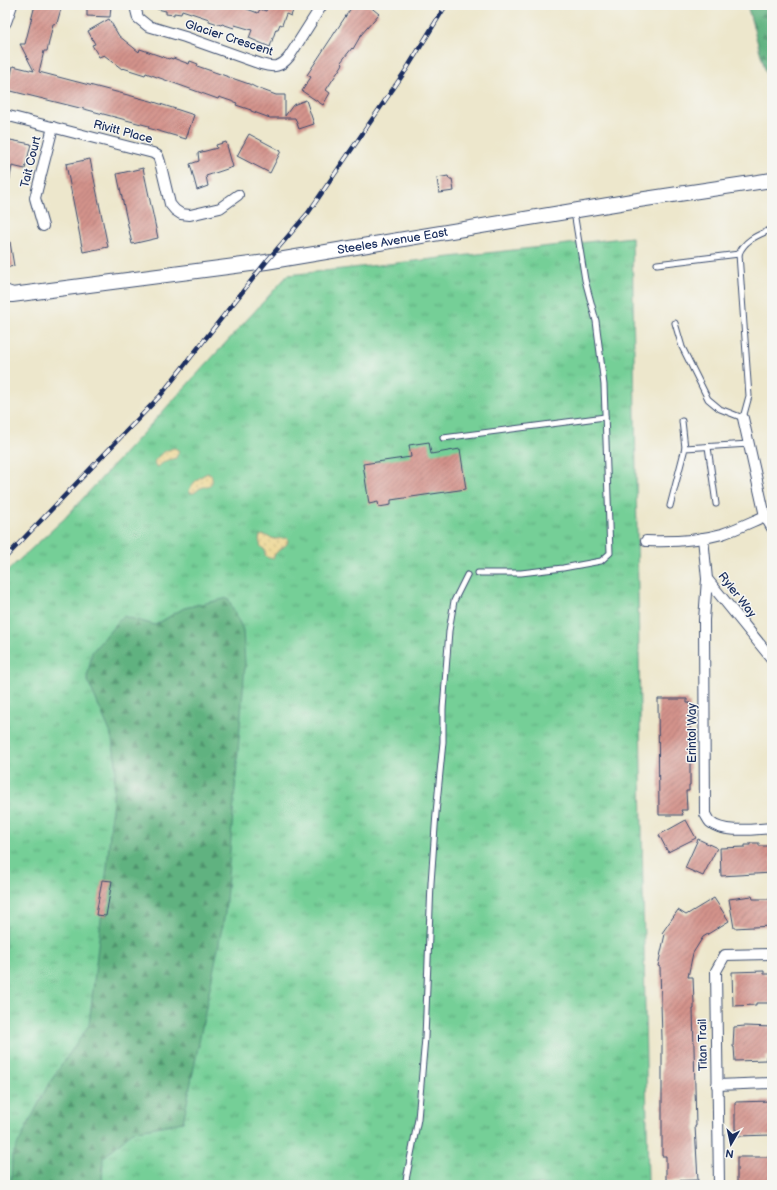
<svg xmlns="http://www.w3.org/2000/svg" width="777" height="1190" font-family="'Balsamiq Sans',sans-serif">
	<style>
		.grass { fill: url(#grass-tufts); stroke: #487f7a }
		.forest { fill: url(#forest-firs); stroke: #3e706f }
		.sand { fill: url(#sand-dots); stroke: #84847e }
		.building { fill: url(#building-hatch) }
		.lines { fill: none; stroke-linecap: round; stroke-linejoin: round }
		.service-casing { stroke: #3a4b6e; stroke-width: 7 }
		.minor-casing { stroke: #3a4b6e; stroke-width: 12 }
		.tertiary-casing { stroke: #3a4b6e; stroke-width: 14 }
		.secondary-casing { stroke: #3a4b6e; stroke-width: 16 }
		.service { stroke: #fff; stroke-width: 5 }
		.minor { stroke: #fff; stroke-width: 10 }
		.tertiary { stroke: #fff; stroke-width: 12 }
		.secondary { stroke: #fff; stroke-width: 14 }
		.rail-casing { stroke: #1b2f5e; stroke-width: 4.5 }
		.rail { stroke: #f6f6f2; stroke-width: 3; stroke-dasharray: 9; stroke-linecap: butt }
		.labels { text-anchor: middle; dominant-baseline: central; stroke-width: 3; stroke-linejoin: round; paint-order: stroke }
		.street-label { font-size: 12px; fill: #1b2f5e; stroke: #f6f6f2 }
	</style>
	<defs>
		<pattern id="grass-tufts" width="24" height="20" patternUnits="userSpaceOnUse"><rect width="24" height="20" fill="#75cf97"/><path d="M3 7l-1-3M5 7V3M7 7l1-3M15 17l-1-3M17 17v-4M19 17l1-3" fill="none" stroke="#5fa87e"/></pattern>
		<pattern id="forest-firs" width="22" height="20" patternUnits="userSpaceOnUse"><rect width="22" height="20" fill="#60b280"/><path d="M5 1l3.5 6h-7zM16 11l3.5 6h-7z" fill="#4e916c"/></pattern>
		<pattern id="sand-dots" width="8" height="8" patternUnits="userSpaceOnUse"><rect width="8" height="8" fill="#eeda9e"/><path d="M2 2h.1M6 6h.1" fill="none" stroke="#ccbb8a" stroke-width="1.8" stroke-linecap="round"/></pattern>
		<pattern id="building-hatch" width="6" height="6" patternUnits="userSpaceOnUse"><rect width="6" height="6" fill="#d3938b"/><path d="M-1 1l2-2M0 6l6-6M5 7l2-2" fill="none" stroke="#aa7875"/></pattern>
	</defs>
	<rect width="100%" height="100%" fill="#f6f6f2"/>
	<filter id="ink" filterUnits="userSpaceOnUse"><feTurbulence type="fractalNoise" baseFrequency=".025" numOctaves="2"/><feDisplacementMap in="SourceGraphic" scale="8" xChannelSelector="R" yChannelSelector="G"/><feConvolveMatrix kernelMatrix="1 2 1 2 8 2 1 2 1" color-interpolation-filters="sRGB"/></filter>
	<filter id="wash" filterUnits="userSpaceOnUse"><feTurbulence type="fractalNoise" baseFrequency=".012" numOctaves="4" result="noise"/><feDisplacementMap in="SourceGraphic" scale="16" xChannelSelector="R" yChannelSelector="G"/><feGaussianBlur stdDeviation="0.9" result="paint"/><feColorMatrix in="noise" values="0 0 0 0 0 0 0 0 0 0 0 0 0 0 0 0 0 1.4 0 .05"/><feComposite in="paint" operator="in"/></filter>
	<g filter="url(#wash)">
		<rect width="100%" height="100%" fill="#ede7cc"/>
		<polygon class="grass" points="632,237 648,1185 5,1185 5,573 64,519 288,275"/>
		<g class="forest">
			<polygon points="747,5 772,5 772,75 766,73"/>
			<polygon points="228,598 243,630 245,665 225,913 183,1122 133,1131 103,1158 102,1185 11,1185 12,1156 48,1085 89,1025 107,867 116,763 111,734 87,679 92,652 123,616 155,625 184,608"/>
		</g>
		<g class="sand">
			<path d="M175,448L179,451L176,458L165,461L158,467L155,466L154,462C158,455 167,449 175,448Z"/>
			<path d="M208,473L211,474C216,488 205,485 199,489C197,490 196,492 194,493H189V491C191,484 200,476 208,473Z"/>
			<polygon points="263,535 275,539 287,538 288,541 287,544 276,553 273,558 268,558 265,555 265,550 261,547 259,540 260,536"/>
		</g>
		<g id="blocks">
			<g class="building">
				<polygon points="35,5 62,5 57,23 53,24 47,51 44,51 39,72 151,101 194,115 186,139 148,128 149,126 88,110 7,90 13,66 34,71 20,44 25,44"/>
				<polygon points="87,5 111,5 110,17 87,16"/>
				<polygon points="158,5 236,5 258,13 260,9 266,11 268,5 293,5 292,7 294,8 291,16 286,14 282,25 280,24 278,29 276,29 270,47 249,38 252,30 235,25 234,28 222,24 221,25 209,21 209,19 182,10 181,14 174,13 174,15 166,14 166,11 157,9"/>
				<polygon points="353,5 368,5 379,14 361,35 353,49 352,48 341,62 343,64 326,90 330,93 323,105 302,91 311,77 307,75"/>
				<polygon points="109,19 119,36 139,52 140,49 169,59 170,58 173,59 173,58 189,64 190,61 198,64 197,66 249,84 257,88 276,95 285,95 285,116 293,105 306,100 314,124 299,129 295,118 270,118 251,111 251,110 236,105 237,103 219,97 218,99 146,73 145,75 123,68 122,69 104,55 99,57 92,45 95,44 88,31"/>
				<polygon points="249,134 281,151 270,173 237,156"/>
				<polygon points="5,139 31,144 25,169 12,166 9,183 5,183"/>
				<polygon points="226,142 233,167 206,176 208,186 197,190 190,164 199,161 198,153 217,148 216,145"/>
				<polygon points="90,159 108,247 83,252 66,164"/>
				<polygon points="143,168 158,238 132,244 117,174"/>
				<polygon points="448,176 449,179 452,179 454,191 439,193 437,178"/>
				<polygon points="5,242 10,242 14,266 5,268"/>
				<polygon points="429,442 431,454 460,449 466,489 391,500 391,505 379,507 378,502 369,504 363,464 411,457 409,445"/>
				<polygon points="658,699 687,699 687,703 690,703 690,785 689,785 689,791 686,791 687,810 681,810 683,815 659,815"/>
				<polygon points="686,820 696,838 668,852 659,835"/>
				<polygon points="698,839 717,848 703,876 685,868"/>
				<polygon points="750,843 759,843 759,846 772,846 772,873 721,876 720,848 745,847 745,845 750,845"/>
				<polygon points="102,880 112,881 106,916 96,915"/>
				<polygon points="752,896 753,899 772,899 772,926 734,928 729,899"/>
				<polygon points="714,898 729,921 703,937 693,953 688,977 693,977 694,1003 694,1009 693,1009 696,1126 695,1126 698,1180 666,1181 666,1156 662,1156 662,1038 660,967 658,966 665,934 662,933 678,910 686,915"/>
				<polygon points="764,971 764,974 772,974 772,1003 756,1003 756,1005 733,1006 732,972"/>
				<polygon points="745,1026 772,1027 772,1056 766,1056 766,1060 735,1061 734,1047 733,1047 734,1027"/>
				<polygon points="772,1101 772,1135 737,1136 737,1129 735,1130 735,1102"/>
				<rect x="737" y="1157" width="35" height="28"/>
			</g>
		</g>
	</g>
	<g filter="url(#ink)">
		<use href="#blocks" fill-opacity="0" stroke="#3a4b6e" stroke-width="1"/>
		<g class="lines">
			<defs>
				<g id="service">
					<polyline points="657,264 739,254"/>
					<path d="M675,323L682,347L708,399L720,409L743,418L749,396L739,254C745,239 759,235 772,229"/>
					<polyline points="682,421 685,448"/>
					<polyline points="443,438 605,417"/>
					<polyline points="708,447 716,504"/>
					<polyline points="670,506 685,448 749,444"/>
					<polyline points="478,573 521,573 563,568 601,561 610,553 604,385 596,321 585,280 574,212"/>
					<polyline points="405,1185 418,1119 425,1038 431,883 436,813 443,742 443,709 449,631 454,601 467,575"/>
				</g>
				<g id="minor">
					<path d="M137,5L136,10L138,18L148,26L185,37L261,64C274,68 281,67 289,57L322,5"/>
					<polyline points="5,115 153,153 158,156 160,162 170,204 175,210 181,214 190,215 220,208 238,195"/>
					<polyline points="43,226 35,198 53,127"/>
					<polyline points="743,418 765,516 772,528"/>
					<polyline points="703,538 707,579 772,659"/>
					<path d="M646,541C671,542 697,541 722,534C737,529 751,522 765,516"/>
					<path d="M707,579L704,620L705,814C707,817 708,820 710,822C723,834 755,829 772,828"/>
					<polyline points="717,1085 772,1083"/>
					<polyline points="719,1185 716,971 725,955 772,954"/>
				</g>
				<polyline id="tertiary" points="5,22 11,5"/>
				<g id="secondary">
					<path id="s1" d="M5,292L12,295L266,262L632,201L772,180"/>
				</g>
			</defs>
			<use href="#service" class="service-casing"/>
			<use href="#minor" class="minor-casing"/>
			<use href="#tertiary" class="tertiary-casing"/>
			<use href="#secondary" class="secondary-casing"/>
			<use href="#service" class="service"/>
			<use href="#minor" class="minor"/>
			<use href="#tertiary" class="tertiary"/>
			<use href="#secondary" class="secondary"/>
			<defs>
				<polyline id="rail" points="5,558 160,396 266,262 308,213 406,70 446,5"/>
			</defs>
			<use href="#rail" class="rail-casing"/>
			<use href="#rail" class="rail"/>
		</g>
	</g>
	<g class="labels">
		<g class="street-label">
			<text transform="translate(229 38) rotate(18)">Glacier Crescent</text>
			<text transform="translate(123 132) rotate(15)">Rivitt Place</text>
			<text transform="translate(31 162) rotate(-76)">Tait Court</text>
			<text stroke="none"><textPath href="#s1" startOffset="392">Steeles Avenue East</textPath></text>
			<text transform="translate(737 595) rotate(52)">Ryler Way</text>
			<text transform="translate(692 733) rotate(-90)">Erintol Way</text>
			<text transform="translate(703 1045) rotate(-91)">Titan Trail</text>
		</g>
	</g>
	<rect width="777" height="1190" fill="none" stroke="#f6f6f2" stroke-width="20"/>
	<g transform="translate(731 1144) rotate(189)" stroke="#f6f6f2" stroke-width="3" paint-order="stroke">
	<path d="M0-3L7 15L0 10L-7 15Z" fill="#1b2f5e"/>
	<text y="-6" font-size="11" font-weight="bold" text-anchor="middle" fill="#1b2f5e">N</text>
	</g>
</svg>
